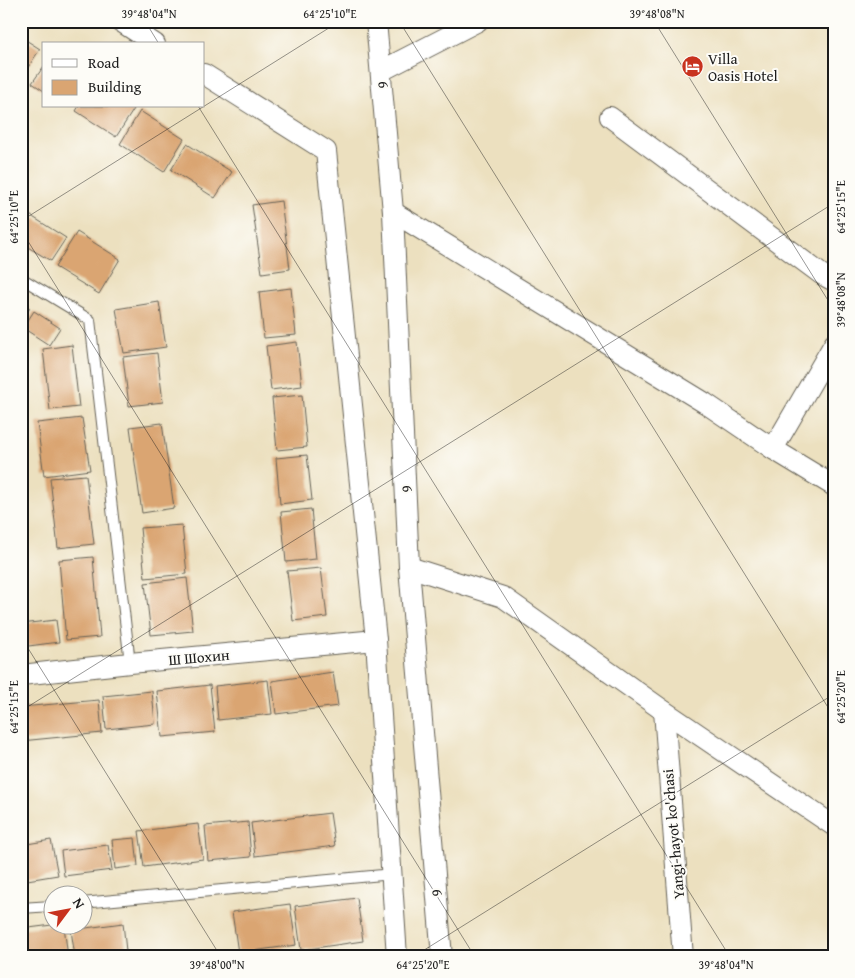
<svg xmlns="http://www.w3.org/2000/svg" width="855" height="978" font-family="'Gentium Book Plus',serif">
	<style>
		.building { fill: #daa572 }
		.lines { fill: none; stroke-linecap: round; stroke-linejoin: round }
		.service-casing { stroke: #656155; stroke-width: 12 }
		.minor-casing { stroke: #656155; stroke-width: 22 }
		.service { stroke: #fff; stroke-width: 10 }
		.minor { stroke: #fff; stroke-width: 20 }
		.ticks { fill: none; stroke: #1c1c1c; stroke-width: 1; stroke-opacity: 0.45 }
		.labels { text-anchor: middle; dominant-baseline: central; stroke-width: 4; stroke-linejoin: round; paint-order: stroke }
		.poi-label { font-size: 15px; fill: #1c1c1c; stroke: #fdfcf7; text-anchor: start }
		.street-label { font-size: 15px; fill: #1c1c1c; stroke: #fdfcf7 }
		.neatline { fill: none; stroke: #1c1c1c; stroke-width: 2 }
		.ticks-label { font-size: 12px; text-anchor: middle; fill: #1c1c1c }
	</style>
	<rect width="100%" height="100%" fill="#fdfcf7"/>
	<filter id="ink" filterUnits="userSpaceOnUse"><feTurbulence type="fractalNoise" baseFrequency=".02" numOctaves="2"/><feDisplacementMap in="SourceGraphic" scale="10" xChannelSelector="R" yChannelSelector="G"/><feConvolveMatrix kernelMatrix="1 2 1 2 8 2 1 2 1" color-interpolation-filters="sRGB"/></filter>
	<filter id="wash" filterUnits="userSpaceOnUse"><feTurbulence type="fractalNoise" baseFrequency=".0096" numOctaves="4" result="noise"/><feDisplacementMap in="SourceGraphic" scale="20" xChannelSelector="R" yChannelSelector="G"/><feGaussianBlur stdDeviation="1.12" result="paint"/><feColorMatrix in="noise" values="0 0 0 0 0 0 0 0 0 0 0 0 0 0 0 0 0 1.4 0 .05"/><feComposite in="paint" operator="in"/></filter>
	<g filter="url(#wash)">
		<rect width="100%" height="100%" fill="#ece0bf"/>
		<g id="blocks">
			<g class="building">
				<polygon points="21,37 40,49 21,78"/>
				<polygon points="44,66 44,91 32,83"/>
				<polygon points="79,106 130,106 134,109 116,137 76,111"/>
				<polygon points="140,111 184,139 164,172 120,144"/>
				<polygon points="187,144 232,172 215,198 171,170"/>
				<polygon points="281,201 290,269 262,273 252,205"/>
				<polygon points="28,214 66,238 51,261 21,243 21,225"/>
				<polygon points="77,232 120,259 99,294 55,267"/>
				<polygon points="291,288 296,335 264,338 259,292"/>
				<polygon points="159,302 166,347 124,353 116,309"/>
				<polygon points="21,303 30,308 21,322"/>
				<polygon points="34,311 60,328 49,345 23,328"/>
				<polygon points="297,342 302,386 271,390 266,346"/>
				<polygon points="72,345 79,407 50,410 43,349"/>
				<polygon points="157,353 163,402 129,406 123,357"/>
				<polygon points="302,395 307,447 277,450 272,398"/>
				<polygon points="82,418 90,470 44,476 37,423"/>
				<polygon points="162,423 174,508 142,513 130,427"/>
				<polygon points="307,455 312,500 280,504 276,458"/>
				<polygon points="86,475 94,544 58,548 50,478"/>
				<polygon points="311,509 316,559 286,562 281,512"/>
				<polygon points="182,525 187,574 145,578 140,528"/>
				<polygon points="93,557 100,637 66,640 59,560"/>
				<polygon points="321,568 327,617 293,621 287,571"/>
				<polygon points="187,578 193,631 151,635 145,583"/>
				<polygon points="56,620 59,642 21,647 21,624"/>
				<polygon points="333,672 338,706 276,714 272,681"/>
				<polygon points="268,680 272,714 218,720 215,686"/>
				<polygon points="210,685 215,732 162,737 157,691"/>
				<polygon points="152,691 155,724 106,729 103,696"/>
				<polygon points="99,700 102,733 21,741 21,707"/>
				<polygon points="330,813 335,846 255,856 251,823"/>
				<polygon points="248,822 251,857 208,861 205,826"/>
				<polygon points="198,824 203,859 144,867 139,831"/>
				<polygon points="135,838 138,866 115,869 112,840"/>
				<polygon points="51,840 58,875 21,881 21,845"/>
				<polygon points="108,845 112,870 64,876 61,851"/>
				<polygon points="357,898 363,941 301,950 295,906"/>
				<polygon points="290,904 296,945 238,953 232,912"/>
				<polygon points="123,923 126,951 75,957 71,930"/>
				<polygon points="52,925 64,926 68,957 21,957 21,929"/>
			</g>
		</g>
	</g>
	<g filter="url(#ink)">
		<use href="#blocks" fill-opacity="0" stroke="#656155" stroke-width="1"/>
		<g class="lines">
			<defs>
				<g id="service">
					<polyline points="21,278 90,320 130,663"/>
					<polyline points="82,903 393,874"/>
					<polyline points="21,908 52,906"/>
				</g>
				<g id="minor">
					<polyline points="120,21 155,44"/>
					<polyline points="376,21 393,212 409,567 442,957"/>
					<polyline points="381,71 478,21"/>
					<polyline points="204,74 326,151 376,640 397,957"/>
					<polyline points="610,117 821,274 834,281"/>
					<polyline points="393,212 705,403 773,449 834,486"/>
					<polyline points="773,449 834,344"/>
					<polyline points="409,567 503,597 664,711 834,826"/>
					<polyline points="21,675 130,663 376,640"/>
					<polyline points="664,711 683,957"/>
				</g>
			</defs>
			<use href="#service" class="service-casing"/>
			<use href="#minor" class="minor-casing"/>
			<use href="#service" class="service"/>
			<use href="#minor" class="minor"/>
		</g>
	</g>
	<path class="ticks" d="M145,21L159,44M399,21L834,717M654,21L834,310M198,106L730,957M21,221L340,21M21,230L475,957M21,637L221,957M21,711L834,203M413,957L834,694"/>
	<defs>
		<symbol id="hotel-disc" viewBox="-11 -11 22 22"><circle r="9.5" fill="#c8321e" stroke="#fdfcf7"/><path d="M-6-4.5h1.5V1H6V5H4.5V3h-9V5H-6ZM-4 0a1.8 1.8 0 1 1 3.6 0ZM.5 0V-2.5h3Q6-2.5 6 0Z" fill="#fff"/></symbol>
	</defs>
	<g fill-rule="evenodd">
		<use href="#hotel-disc" x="680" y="54" width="25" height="25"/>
	</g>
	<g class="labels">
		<g class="poi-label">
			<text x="708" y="58">Villa<tspan x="708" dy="17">Oasis Hotel</tspan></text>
		</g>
		<g class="street-label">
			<text transform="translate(382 85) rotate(-95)">9</text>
			<text transform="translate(406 489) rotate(-93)">9</text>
			<text transform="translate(199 657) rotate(-5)">Ш Шохин</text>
			<text transform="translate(673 834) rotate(-95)">Yangi-hayot ko'chasi</text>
			<text transform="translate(436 893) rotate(-95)">9</text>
		</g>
	</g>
	<rect width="855" height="978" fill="none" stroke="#fdfcf7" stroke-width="55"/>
	<rect x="42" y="42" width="162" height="65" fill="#fdfcf7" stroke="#a3a29f"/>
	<rect x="52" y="59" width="25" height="8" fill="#ffffff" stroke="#a3a29f"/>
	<text x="88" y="68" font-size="15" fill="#1c1c1c">Road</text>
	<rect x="52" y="80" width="25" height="15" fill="#daa572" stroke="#a3a29f"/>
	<text x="88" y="92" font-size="15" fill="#1c1c1c">Building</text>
	<g transform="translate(68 910) rotate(58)"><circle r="24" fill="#fdfcf7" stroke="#a3a29f"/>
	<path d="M0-4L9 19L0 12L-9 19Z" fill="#c8321e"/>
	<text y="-8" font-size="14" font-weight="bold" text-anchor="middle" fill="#1c1c1c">N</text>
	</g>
	<rect x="28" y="28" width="800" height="922" class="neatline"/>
	<g class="ticks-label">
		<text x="149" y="18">39°48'04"N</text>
		<text x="330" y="18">64°25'10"E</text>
		<text x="657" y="18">39°48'08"N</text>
		<text transform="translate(841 207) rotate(-90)" y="4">64°25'15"E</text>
		<text transform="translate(14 217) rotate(-90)" y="4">64°25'10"E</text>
		<text transform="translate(841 300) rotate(-90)" y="4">39°48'08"N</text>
		<text transform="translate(841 697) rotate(-90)" y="4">64°25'20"E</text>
		<text transform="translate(14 707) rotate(-90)" y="4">64°25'15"E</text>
		<text x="217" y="969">39°48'00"N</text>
		<text x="423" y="969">64°25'20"E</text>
		<text x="726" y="969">39°48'04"N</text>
	</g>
</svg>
